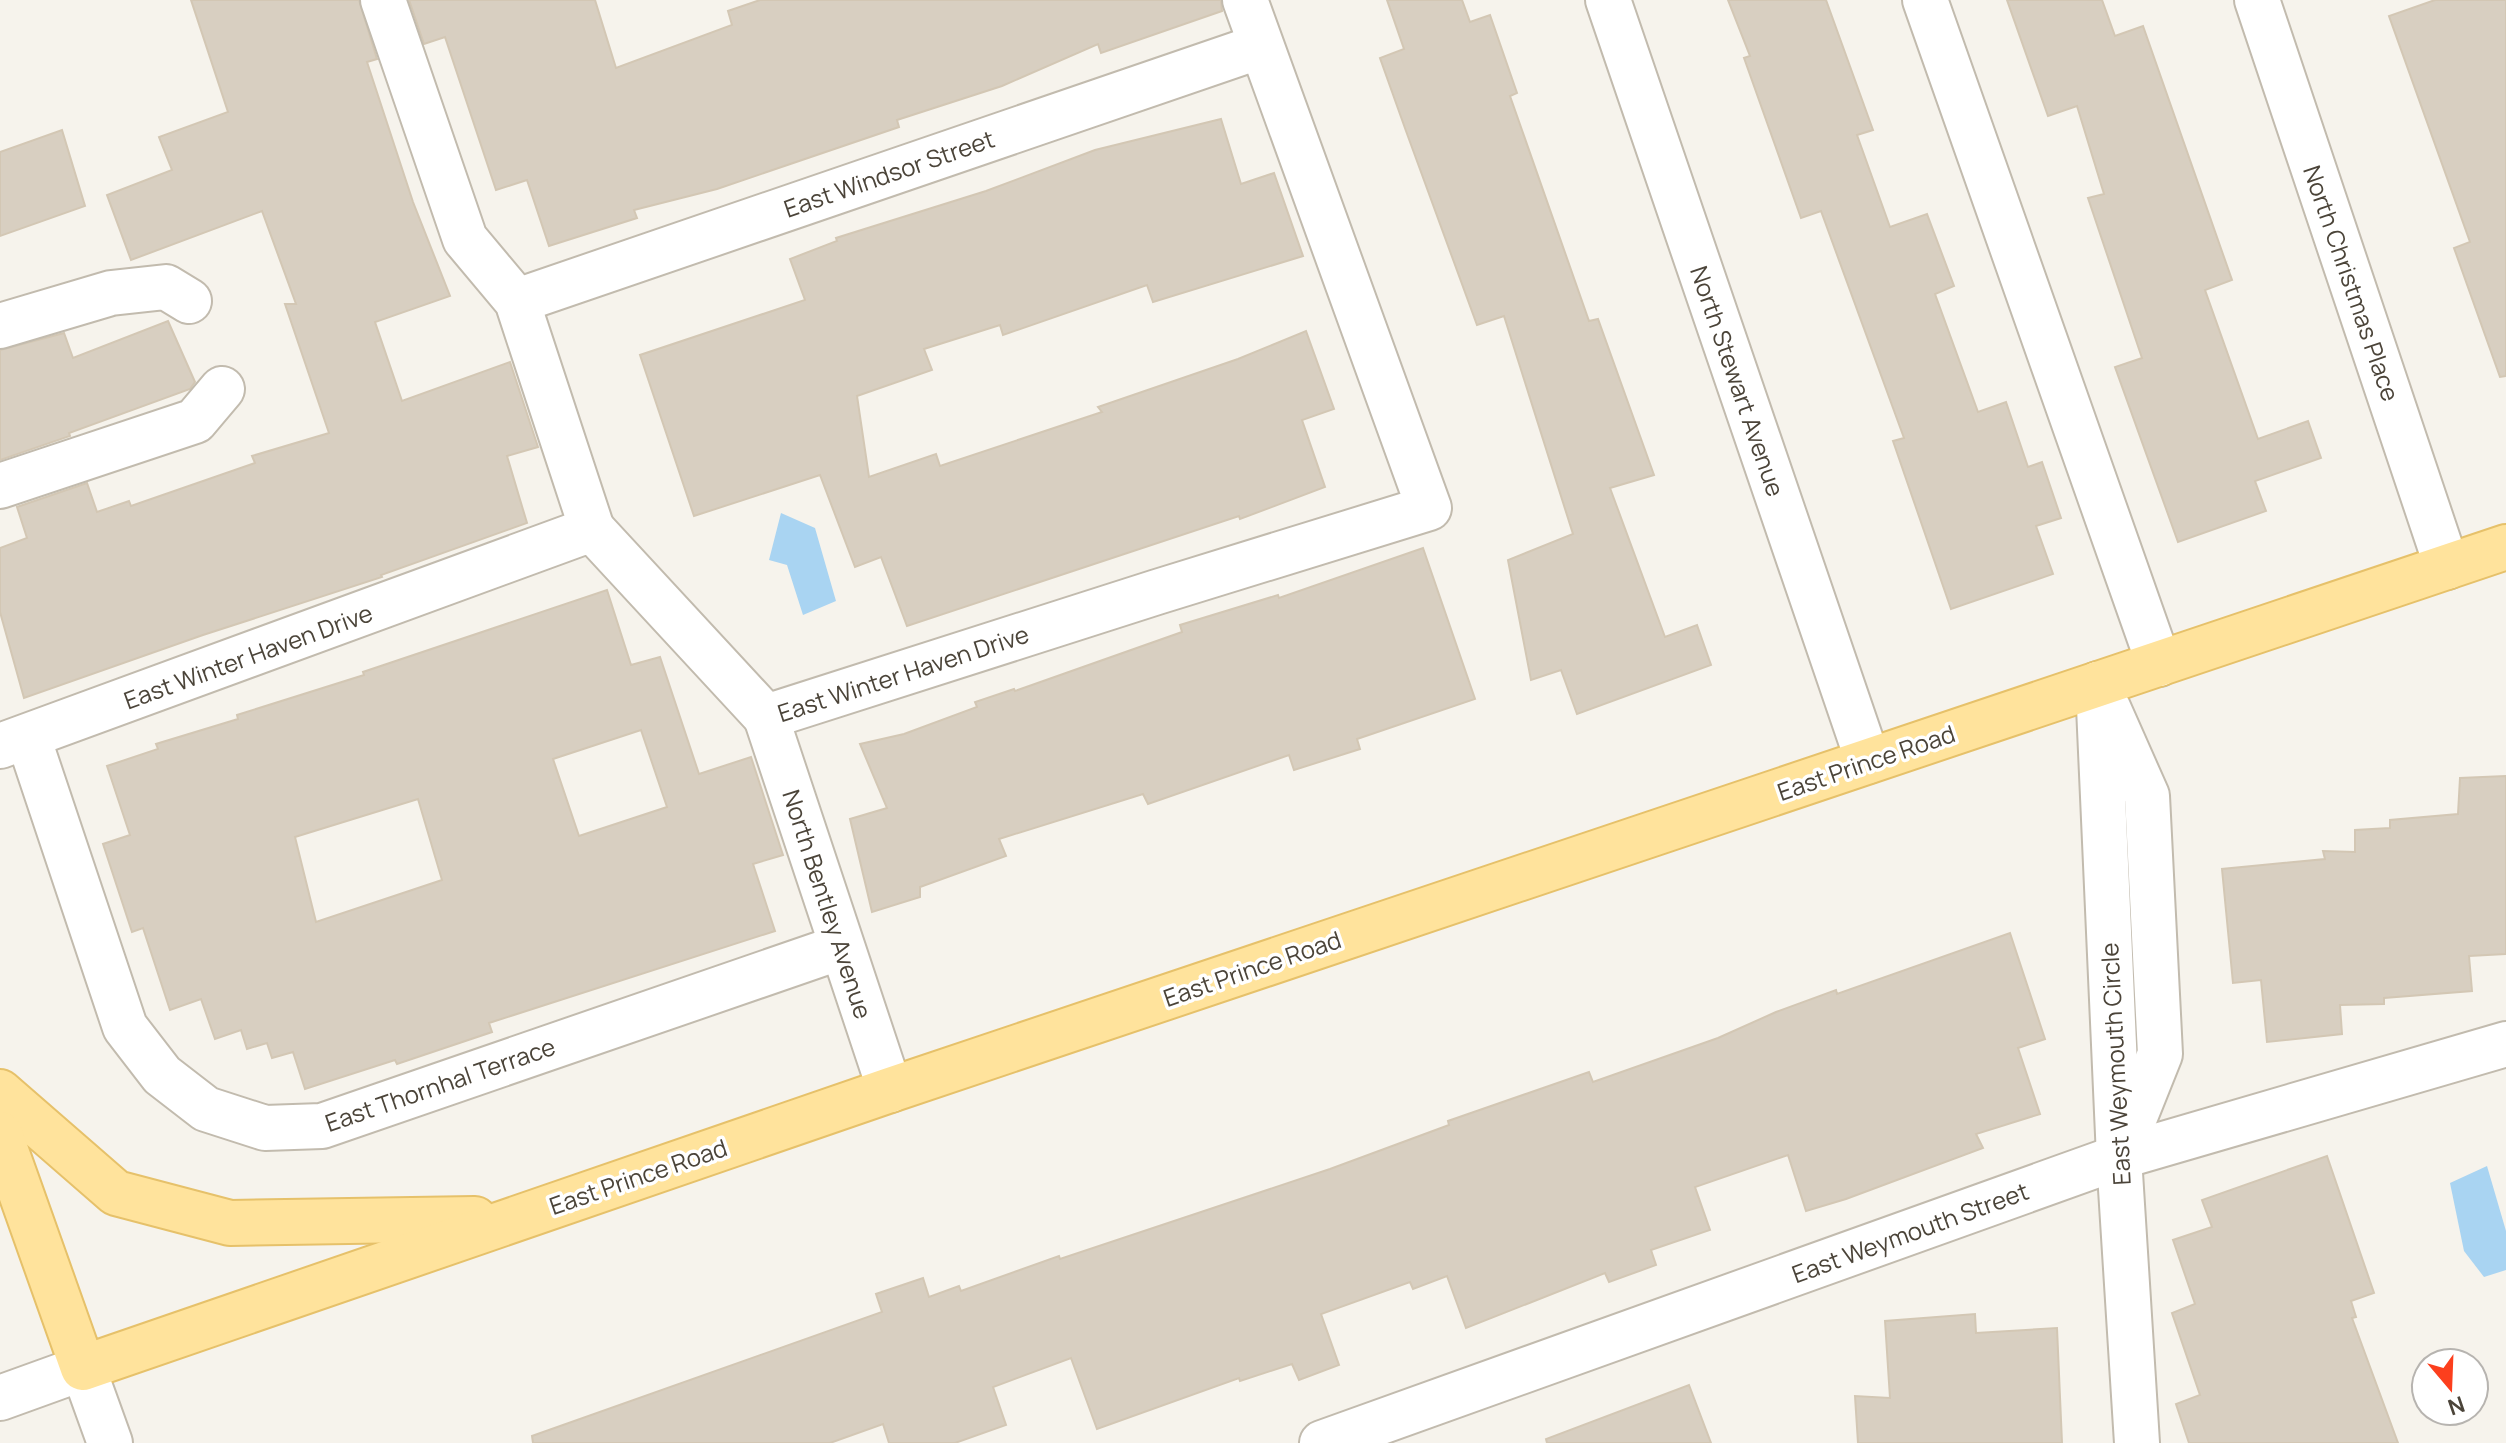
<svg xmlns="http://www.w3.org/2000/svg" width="2506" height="1443" font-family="Manrope,sans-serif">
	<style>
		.water { fill: #a9d4f2 }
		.building { fill: #d8cfc1; stroke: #d3c7b4; stroke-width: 2; fill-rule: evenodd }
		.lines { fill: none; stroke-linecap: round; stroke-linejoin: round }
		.minor-casing { stroke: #c2bbae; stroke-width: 48 }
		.major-casing { stroke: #e6c16a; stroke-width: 48 }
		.minor { stroke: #fff; stroke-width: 44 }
		.major { stroke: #ffe39c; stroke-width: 44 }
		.labels { text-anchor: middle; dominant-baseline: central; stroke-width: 7; stroke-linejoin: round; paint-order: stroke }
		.street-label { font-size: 24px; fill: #4b4439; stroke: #fff }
	</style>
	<rect width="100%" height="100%" fill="#f6f3ec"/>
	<g class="water">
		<polygon points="781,513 815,528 836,601 803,615 787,565 769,560"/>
		<polygon points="2487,1166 2506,1231 2506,1270 2484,1277 2464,1251 2450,1183"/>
	</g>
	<g class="building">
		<polygon points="191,0 359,0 377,59 367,62 413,202 450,296 375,322 402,401 510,362 538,447 507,456 527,523 381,575 382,577 203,635 24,698 0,612 0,548 27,538 17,507 87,483 97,512 129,501 131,506 255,463 252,456 329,433 285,304 296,304 262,211 131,260 107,195 172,170 159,137 228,112"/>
		<polygon points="409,0 595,0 616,68 732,25 728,11 760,0 1221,0 1222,11 1101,53 1098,44 1002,86 897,120 899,127 717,189 634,210 637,218 549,246 527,180 496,190 445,37 424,44"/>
		<polygon points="1387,0 1462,0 1470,22 1490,15 1517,93 1510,96 1589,321 1598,319 1654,475 1610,488 1665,637 1697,625 1711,665 1577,714 1561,670 1531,680 1508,560 1573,534 1504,316 1477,325 1406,131 1380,58 1404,49"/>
		<polygon points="1728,0 1826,0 1873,130 1857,135 1890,227 1927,214 1954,286 1935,294 1978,412 2006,402 2028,467 2042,462 2061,518 2036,526 2053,574 1951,609 1893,441 1904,438 1821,211 1801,218 1744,58 1750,56"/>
		<polygon points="2007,0 2102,0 2115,36 2143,26 2232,280 2205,290 2258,439 2308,421 2321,458 2255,481 2266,511 2178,542 2115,367 2142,358 2088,198 2104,194 2077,106 2048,116"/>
		<polygon points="2435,0 2506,0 2506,376 2500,377 2454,248 2470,242 2389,16"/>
		<polygon points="1221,119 1241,184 1274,173 1303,256 1153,302 1147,285 1003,335 1000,325 924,349 932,370 857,396 869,477 936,454 940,466 1102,412 1098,407 1238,359 1306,331 1334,409 1302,420 1325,487 1240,519 1239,516 907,626 881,557 855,567 820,475 694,516 640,355 805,300 790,259 837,241 836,238 986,191 1095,150"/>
		<polygon points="62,130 85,206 0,236 0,152"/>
		<polygon points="168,321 195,382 190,389 69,433 70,436 0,460 0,350 64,333 73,358"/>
		<polygon points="1423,548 1475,699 1357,739 1360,749 1294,770 1289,755 1148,804 1143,794 999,839 1006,856 920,887 920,897 872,912 850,819 887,808 860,744 904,734 977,707 975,702 1014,689 1015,691 1182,632 1180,625 1278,595 1279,598"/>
		<path d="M607,590L631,665L660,657L699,774L751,757L783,855L753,864L775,931L489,1023L492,1032L397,1064L395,1060L305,1089L293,1052L272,1058L267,1043L247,1049L241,1030L215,1039L201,999L170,1010L143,928L132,932L103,844L130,835L107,766L158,749L156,744L238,719L237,715L364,675L363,672ZM641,730L667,807L579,836L553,759ZM418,799L442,880L316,922L295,837Z"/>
		<polygon points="2506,776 2506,954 2469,956 2472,991 2384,998 2384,1004 2340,1005 2342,1034 2267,1042 2261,980 2233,983 2222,869 2325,859 2323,851 2355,852 2355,830 2390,828 2390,820 2458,814 2460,778"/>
		<polygon points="2010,933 2045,1039 2018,1048 2040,1114 1976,1134 1983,1148 1846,1199 1806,1211 1788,1155 1695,1187 1710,1230 1651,1250 1656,1265 1609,1282 1605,1273 1466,1328 1447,1276 1413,1289 1410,1282 1321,1314 1339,1365 1299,1380 1292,1364 1240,1381 1239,1378 1097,1429 1071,1358 993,1387 1006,1425 955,1443 889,1443 883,1424 830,1443 533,1443 532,1436 882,1312 876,1294 923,1278 929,1297 959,1286 961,1291 1059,1256 1060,1259 1330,1169 1449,1125 1448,1121 1589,1072 1593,1082 1718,1038 1776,1012 1836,990 1837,994"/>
		<polygon points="2327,1156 2374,1293 2351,1301 2356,1317 2352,1318 2398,1443 2189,1443 2176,1404 2200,1395 2172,1313 2195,1304 2173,1240 2212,1227 2202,1200"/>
		<polygon points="1975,1314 1976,1333 2057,1328 2062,1443 1858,1443 1855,1396 1890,1398 1885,1321"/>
		<polygon points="1689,1385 1711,1443 1547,1443 1546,1439"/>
	</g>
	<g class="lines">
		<defs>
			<g id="minor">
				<polyline points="383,0 465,239 517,301 592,529"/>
				<polyline points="1608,0 1868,761"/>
				<polyline points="1925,0 2159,664"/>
				<polyline points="2257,0 2447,567"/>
				<polyline points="517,301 1261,46"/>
				<polyline points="0,326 111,293 166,287 189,301"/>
				<polyline points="0,486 195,421 222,389"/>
				<polyline points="2098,684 2119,1157 2137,1443"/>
				<polyline points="2108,708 2147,796 2160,1054 2124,1144"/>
				<polyline points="766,717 890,1090"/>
				<polyline points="28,737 125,1027 162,1075 206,1109 265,1128 322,1126 841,947"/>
				<polyline points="0,746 592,529 766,717 1157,592 1429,508 1245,0"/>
				<polyline points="0,1398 83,1368 110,1443"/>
				<polyline points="1322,1443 2119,1157 2506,1044"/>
			</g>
			<g id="major">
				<polyline points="0,1092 116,1193 230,1223 475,1219"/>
				<polyline points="0,1134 83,1368 890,1090 2506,547"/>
			</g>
		</defs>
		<use href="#minor" class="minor-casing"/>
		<use href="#major" class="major-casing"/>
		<use href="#minor" class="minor"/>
		<use href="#major" class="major"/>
	</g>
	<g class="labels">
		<g class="street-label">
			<text transform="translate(889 173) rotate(-19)">East Windsor Street</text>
			<text transform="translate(2352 283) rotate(71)">North Christmas Place</text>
			<text transform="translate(1738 381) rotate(71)">North Stewart Avenue</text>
			<text transform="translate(248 656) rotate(-20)">East Winter Haven Drive</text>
			<text transform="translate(903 673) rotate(-18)">East Winter Haven Drive</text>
			<text transform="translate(1866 762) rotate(-19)">East Prince Road</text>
			<text transform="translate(828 904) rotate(72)">North Bentley Avenue</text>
			<text transform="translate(1252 968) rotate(-19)">East Prince Road</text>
			<text transform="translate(2115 1064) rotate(-93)">East Weymouth Circle</text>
			<text transform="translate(440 1084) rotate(-19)">East Thornhal Terrace</text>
			<text transform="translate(638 1176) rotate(-19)">East Prince Road</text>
			<text transform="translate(1910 1232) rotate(-20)">East Weymouth Street</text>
		</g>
	</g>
	<g transform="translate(2450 1387) rotate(161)"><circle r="38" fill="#ffffff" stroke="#b7b4b0" stroke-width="2"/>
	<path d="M0-6L14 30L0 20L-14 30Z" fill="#fc3f1d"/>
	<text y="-12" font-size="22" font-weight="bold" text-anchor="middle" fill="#4b4439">N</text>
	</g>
</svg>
